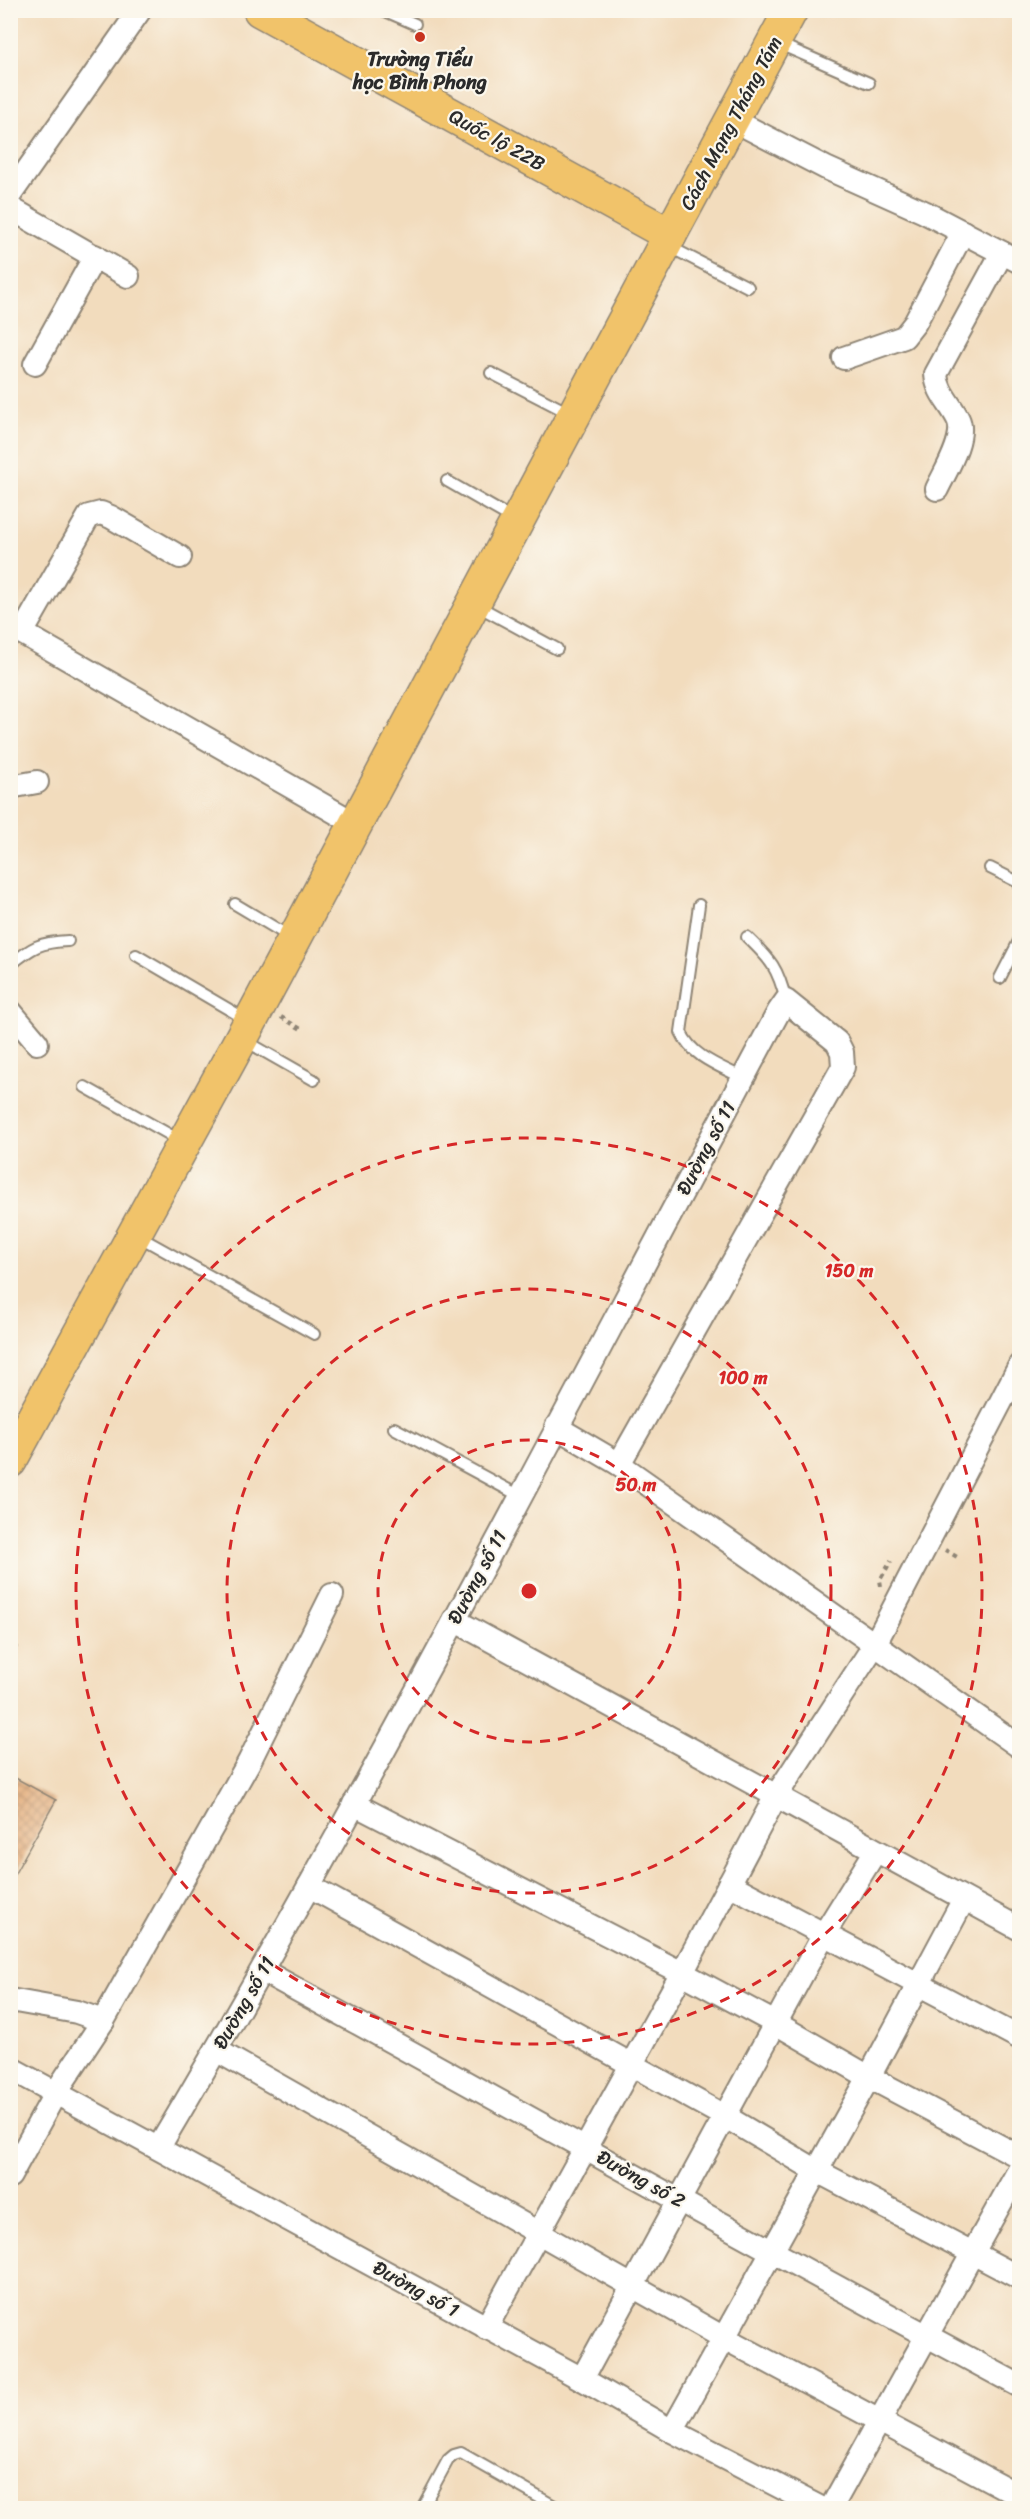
<svg xmlns="http://www.w3.org/2000/svg" width="1030" height="2519" font-family="Sriracha,sans-serif">
	<style>
		.building { fill: url(#building-cross-hatch) }
		.lines { fill: none; stroke-linecap: round; stroke-linejoin: round }
		.lane-casing { stroke: #8e8474; stroke-width: 14 }
		.street-casing { stroke: #8e8474; stroke-width: 26 }
		.primary-casing { stroke: #8e8474; stroke-width: 36 }
		.highway-casing { stroke: #8e8474; stroke-width: 36 }
		.path { stroke: #8e8474; stroke-width: 4; stroke-dasharray: 4.5 4.5; stroke-linecap: butt }
		.lane { stroke: #fff; stroke-width: 10 }
		.street { stroke: #fff; stroke-width: 22 }
		.primary { stroke: #f1c36a; stroke-width: 33 }
		.highway { stroke: #f1c36a; stroke-width: 33 }
		.ring { fill: none; stroke: #d62828; stroke-width: 3; stroke-dasharray: 10 8 }
		.poi-dot { fill: #c8321e; stroke: #fbf7ec; stroke-width: 2 }
		.labels { text-anchor: middle; dominant-baseline: central; stroke-width: 4.5; stroke-linejoin: round; paint-order: stroke }
		.poi-label { font-size: 20px; font-weight: bold; fill: #2b2b2b; stroke: #fbf7ec }
		.street-label { font-size: 20px; fill: #2b2b2b; stroke: #fbf7ec }
		.centre { fill: #d62828; stroke: #fbf7ec; stroke-width: 3 }
		.ring-label { font-size: 18px; text-anchor: middle; font-weight: bold; fill: #d62828; stroke: #fbf7ec; stroke-width: 4.5; stroke-linejoin: round; paint-order: stroke }
	</style>
	<defs>
		<pattern id="building-cross-hatch" width="8" height="8" patternUnits="userSpaceOnUse" patternTransform="scale(1.5)"><rect width="8" height="8" fill="#e7b98e"/><path d="M0 0l8 8M0 8l8-8" fill="none" stroke="#c69f7b"/></pattern>
	</defs>
	<rect width="100%" height="100%" fill="#fbf7ec"/>
	<filter id="ink" filterUnits="userSpaceOnUse"><feTurbulence type="fractalNoise" baseFrequency=".0167" numOctaves="2"/><feDisplacementMap in="SourceGraphic" scale="12" xChannelSelector="R" yChannelSelector="G"/><feConvolveMatrix kernelMatrix="1 2 1 2 8 2 1 2 1" color-interpolation-filters="sRGB"/></filter>
	<filter id="wash" filterUnits="userSpaceOnUse"><feTurbulence type="fractalNoise" baseFrequency=".008" numOctaves="4" result="noise"/><feDisplacementMap in="SourceGraphic" scale="24" xChannelSelector="R" yChannelSelector="G"/><feGaussianBlur stdDeviation="1.35" result="paint"/><feColorMatrix in="noise" values="0 0 0 0 0 0 0 0 0 0 0 0 0 0 0 0 0 1.4 0 .05"/><feComposite in="paint" operator="in"/></filter>
	<g filter="url(#wash)">
		<rect width="100%" height="100%" fill="#f2dcbd"/>
		<g id="blocks">
			<polygon class="building" points="10,1775 56,1800 10,1882"/>
		</g>
	</g>
	<g filter="url(#ink)">
		<use href="#blocks" fill-opacity="0" stroke="#8e8474" stroke-width="1.5"/>
		<g class="lines">
			<defs>
				<g id="lane">
					<polyline points="383,10 415,24"/>
					<polyline points="777,43 869,83"/>
					<polyline points="668,246 748,287"/>
					<polyline points="491,373 571,414"/>
					<polyline points="447,481 515,520"/>
					<polyline points="476,605 557,649"/>
					<polyline points="990,868 1020,883"/>
					<polyline points="235,904 292,938"/>
					<path d="M699,905L681,1032C692,1057 720,1066 743,1078"/>
					<path d="M747,937C771,960 778,968 786,1001"/>
					<polyline points="136,955 247,1020"/>
					<path d="M10,965C32,947 40,942 68,941"/>
					<polyline points="1000,978 1020,939"/>
					<polyline points="244,1040 314,1080"/>
					<polyline points="85,1087 181,1141"/>
					<polyline points="138,1236 314,1334"/>
					<polyline points="394,1428 520,1496"/>
					<polyline points="10,1644 11,1645"/>
					<polyline points="422,2508 448,2460 454,2455 461,2453 558,2508"/>
				</g>
				<g id="street">
					<polyline points="733,120 826,168 924,212 1020,262"/>
					<polyline points="10,195 140,10"/>
					<polyline points="10,208 128,276"/>
					<polyline points="844,358 904,337 915,323 963,232"/>
					<polyline points="35,364 95,256"/>
					<path d="M937,489C945,472 967,437 958,419C950,403 937,392 936,374L1002,253"/>
					<polyline points="10,626 356,824"/>
					<polyline points="22,633 89,516 101,513 111,517 180,557"/>
					<polyline points="10,787 37,782"/>
					<polyline points="10,1011 37,1043"/>
					<polyline points="619,1464 1020,1747"/>
					<polyline points="454,1620 1020,1929"/>
					<polyline points="354,1804 682,1973 777,2024 869,2077 1020,2157"/>
					<polyline points="729,1884 1020,2038"/>
					<polyline points="309,1886 726,2117 817,2171 1020,2278"/>
					<path d="M263,1971C515,2109 766,2250 1020,2386"/>
					<polyline points="10,2000 77,2012 103,2021"/>
					<polyline points="216,2050 724,2338 1020,2496"/>
					<polyline points="10,2068 582,2379 672,2431 821,2508"/>
					<path d="M159,2147C379,1776 575,1391 779,1011L786,1001L837,1042L842,1052L843,1067L619,1464L556,1427"/>
					<polyline points="10,2176 56,2092 103,2021 249,1762 332,1595"/>
					<polyline points="486,2328 682,1973 776,1796 875,1644 1020,1365"/>
					<polyline points="582,2379 824,1934 875,1852"/>
					<polyline points="672,2431 869,2077 964,1899"/>
					<polyline points="831,2508 1020,2168"/>
				</g>
				<polyline id="primary" points="670,235 791,10"/>
				<polyline id="highway" points="10,1461 241,1039 670,235 260,10"/>
			</defs>
			<use href="#lane" class="lane-casing"/>
			<use href="#street" class="street-casing"/>
			<use href="#primary" class="primary-casing"/>
			<use href="#highway" class="highway-casing"/>
			<g class="path">
				<polyline points="281,1017 301,1029"/>
				<polyline points="945,1550 959,1558"/>
				<polyline points="881,1586 880,1580 891,1561"/>
			</g>
			<use href="#lane" class="lane"/>
			<use href="#street" class="street"/>
			<use href="#primary" class="primary"/>
			<use href="#highway" class="highway"/>
		</g>
	</g>
	<g class="ring">
		<circle cx="529" cy="1591" r="151"/>
		<circle cx="529" cy="1591" r="302"/>
		<circle cx="529" cy="1591" r="453"/>
	</g>
	<circle class="poi-dot" cx="420" cy="37" r="6"/>
	<g class="labels">
		<g class="poi-label">
			<text x="420" y="59">Trường Tiểu<tspan x="420" dy="23">học Bình Phong</tspan></text>
		</g>
		<g class="street-label">
			<text transform="translate(731 123) rotate(-62)">Cách Mạng Tháng Tám</text>
			<text transform="translate(497 140) rotate(29)">Quốc lộ 22B</text>
			<text transform="translate(706 1148) rotate(-62)">Đường số 11</text>
			<text transform="translate(477 1577) rotate(-62)">Đường số 11</text>
			<text transform="translate(244 2003) rotate(-60)">Đường số 11</text>
			<text transform="translate(641 2179) rotate(29)">Đường số 2</text>
			<text transform="translate(416 2289) rotate(29)">Đường số 1</text>
		</g>
	</g>
	<circle cx="529" cy="1591" r="9" class="centre"/>
	<g class="ring-label">
		<text x="849" y="1277">150 m</text>
		<text x="743" y="1384">100 m</text>
		<text x="636" y="1491">50 m</text>
	</g>
	<rect width="1030" height="2519" fill="none" stroke="#fbf7ec" stroke-width="36"/>
</svg>
